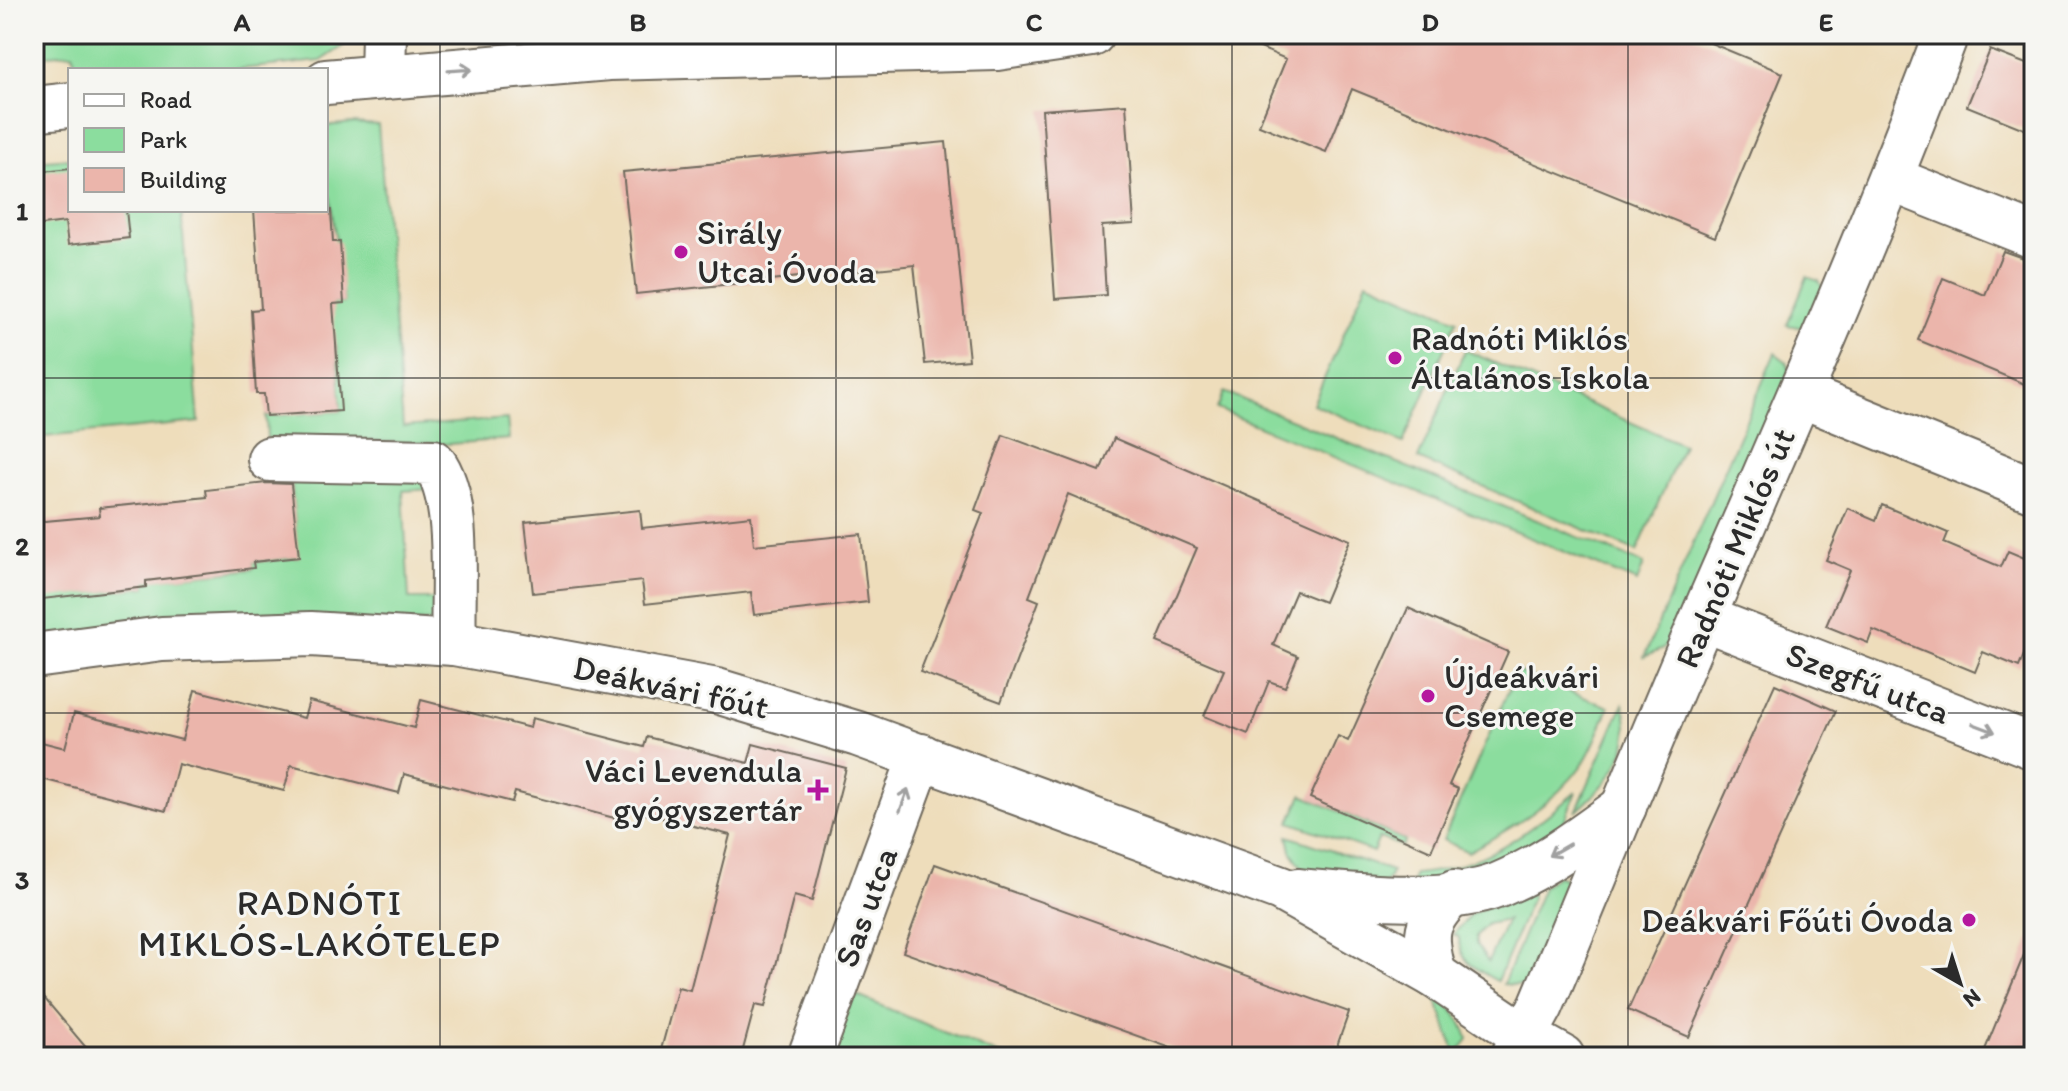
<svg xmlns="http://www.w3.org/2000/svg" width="2068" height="1091" font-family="Itim,sans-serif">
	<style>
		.green { fill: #8bdd9e; stroke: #5b8464; stroke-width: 2; fill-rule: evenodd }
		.building { fill: #ebb5ab }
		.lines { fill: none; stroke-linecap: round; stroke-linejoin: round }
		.minor-casing { stroke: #6f695d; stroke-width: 48 }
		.minor { stroke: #fff; stroke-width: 44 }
		.oneway { stroke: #a0a0a0 }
		.grid { fill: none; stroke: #2b2b2b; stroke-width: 2; stroke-opacity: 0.55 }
		.poi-dot { fill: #b5179e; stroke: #f6f6f2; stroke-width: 3 }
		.labels { text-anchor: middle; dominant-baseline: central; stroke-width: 6; stroke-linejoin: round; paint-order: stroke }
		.poi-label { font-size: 34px; fill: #2b2b2b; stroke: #f6f6f2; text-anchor: start }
		.street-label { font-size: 34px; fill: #2b2b2b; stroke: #f6f6f2 }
		.neighbourhood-label { font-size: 36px; letter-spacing: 2px; fill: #2b2b2b; stroke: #f6f6f2 }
		.neatline { fill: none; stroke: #2b2b2b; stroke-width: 3 }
		.grid-label { font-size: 26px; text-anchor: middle; font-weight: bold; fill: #2b2b2b }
	</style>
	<rect width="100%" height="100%" fill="#f6f6f2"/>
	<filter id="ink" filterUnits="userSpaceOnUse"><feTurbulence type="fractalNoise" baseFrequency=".0125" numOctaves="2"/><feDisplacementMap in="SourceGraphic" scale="16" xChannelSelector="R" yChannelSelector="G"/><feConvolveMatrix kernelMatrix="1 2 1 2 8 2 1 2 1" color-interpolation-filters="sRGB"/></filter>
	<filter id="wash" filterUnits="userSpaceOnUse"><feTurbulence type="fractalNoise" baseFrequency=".006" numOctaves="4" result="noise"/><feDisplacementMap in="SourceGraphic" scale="32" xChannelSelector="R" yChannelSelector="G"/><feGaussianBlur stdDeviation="1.8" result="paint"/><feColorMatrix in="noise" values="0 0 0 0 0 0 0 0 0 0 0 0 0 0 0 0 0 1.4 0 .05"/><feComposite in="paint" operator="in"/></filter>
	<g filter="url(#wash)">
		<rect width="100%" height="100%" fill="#edb"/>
		<g class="green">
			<polygon points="51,34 353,34 342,47 321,61 230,70 76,70 73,53 34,56 34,35"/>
			<polygon points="352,123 378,125 403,427 507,419 509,439 449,444 267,438 266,416 341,411 337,350 327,304 344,303 330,197 326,197 326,126"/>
			<polygon points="70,158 70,210 181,210 199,422 34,438 34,161"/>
			<polygon points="1807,277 1819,281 1824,290 1804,328 1787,325"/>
			<polygon points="1367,281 1457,320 1403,443 1313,404"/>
			<polygon points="1465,350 1683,445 1637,552 1418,459"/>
			<polygon points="1775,353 1787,362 1790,372 1677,634 1663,649 1644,657"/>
			<polygon points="1224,392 1644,564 1637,582 1217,409"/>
			<polygon points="416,475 433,489 403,491 409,599 453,599 453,621 34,637 34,605 40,605 39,598 146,587 146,580 253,569 253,562 298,557 291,481"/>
			<path d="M1517,671L1609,707C1601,726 1594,748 1582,765C1554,804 1510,829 1468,852L1443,840Z"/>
			<path d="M1623,704C1638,752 1610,781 1576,812Z"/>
			<path d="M1576,792L1563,824L1523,852L1495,866L1410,886L1415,874C1482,868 1526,834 1576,792Z"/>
			<polygon points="1302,795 1405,840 1402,846 1379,838 1373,852 1290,822"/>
			<polygon points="1288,836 1392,871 1384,887 1305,872 1291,851"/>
			<polygon points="1557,875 1569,881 1571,889 1529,986 1503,984 1543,887"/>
			<path d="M1531,888V900L1497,981C1477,969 1459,963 1459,937L1453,935L1471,914ZM1507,920L1488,962L1476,944V936L1487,924Z"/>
			<path d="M1434,992C1450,1007 1462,1016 1468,1039L1456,1055Z"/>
			<polygon points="853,994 1004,1057 831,1057"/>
		</g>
		<g id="blocks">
			<g class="building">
				<polygon points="1228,34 1689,34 1783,73 1715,237 1352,89 1326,152 1259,125 1286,59"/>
				<polygon points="1990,50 2034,67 2034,133 1967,106"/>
				<polygon points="1126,104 1134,224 1102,226 1106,295 1055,299 1042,110"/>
				<polygon points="946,142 969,360 925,364 914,265 636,294 623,172"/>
				<polygon points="70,168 70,210 126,210 129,238 68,245 65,222 34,226 34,172"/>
				<polygon points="254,210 331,210 333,242 340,242 344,303 333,304 341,411 266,416 264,394 256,394 251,310 261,309"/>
				<polygon points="2003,251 2034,262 2034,388 1918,340 1943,278 1985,295"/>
				<polygon points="1003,435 1100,471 1114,438 1350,540 1324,602 1296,591 1273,645 1298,656 1285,687 1269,681 1248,734 1204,716 1224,670 1157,642 1197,548 1068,494 1029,597 1039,601 1001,702 920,672 983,513 975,510"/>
				<polygon points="266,483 291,484 299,557 253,562 254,568 146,581 146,587 34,600 34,522 100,516 99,508 207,497 206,490"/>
				<polygon points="1882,505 1948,533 1944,543 2001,567 2008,551 2034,562 2034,629 2019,667 1983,652 1975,672 1873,630 1868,643 1826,626 1850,570 1826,560 1848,508 1876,520"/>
				<polygon points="640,510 642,528 751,516 754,545 861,534 868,602 754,615 751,592 645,604 642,581 533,593 525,522"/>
				<polygon points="1408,608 1508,652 1449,785 1458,789 1431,851 1310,798 1338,736 1348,741"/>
				<polygon points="1775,684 1836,711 1689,1037 1628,1010"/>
				<polygon points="195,690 304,718 309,701 414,728 421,700 530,728 532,718 644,747 647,737 748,763 753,744 846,768 812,901 794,896 765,1007 755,1005 741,1057 659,1057 678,987 690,990 730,835 625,809 622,820 515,792 512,802 404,774 399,793 291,765 284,791 178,764 166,811 34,777 34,740 65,748 74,713 182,740"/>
				<polygon points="935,864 1349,1012 1333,1057 1196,1057 903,952"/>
				<polygon points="2033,933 2034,1057 1982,1057"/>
				<polygon points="34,986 94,1057 34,1057"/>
			</g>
		</g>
	</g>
	<g filter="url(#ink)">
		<use href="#blocks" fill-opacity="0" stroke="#6f695d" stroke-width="2"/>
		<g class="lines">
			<defs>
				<g id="minor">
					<polyline points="383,76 384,34"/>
					<polyline points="326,82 609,58 997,48 1092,34"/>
					<polyline points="34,109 70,105"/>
					<polyline points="1891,179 2034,236"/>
					<polyline points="1801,395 2034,490"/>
					<path d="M270,459L433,462C463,501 451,594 454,643"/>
					<polyline points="1703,618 2034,747"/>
					<polyline points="34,656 162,639 311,634 454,643 717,691 858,734 1281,889 1434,975 1526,1037 1562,1057"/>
					<path d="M1298,891C1354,896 1446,906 1499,885C1543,867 1586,835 1624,807"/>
					<path d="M1434,975C1424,936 1423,922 1454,893"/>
					<polyline points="810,1057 921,756"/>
					<path d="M1513,1057L1541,1006C1596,876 1648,744 1704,615C1788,422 1872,231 1946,34"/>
				</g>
			</defs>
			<use href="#minor" class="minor-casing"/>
			<use href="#minor" class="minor"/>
		</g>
		<defs><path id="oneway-shaft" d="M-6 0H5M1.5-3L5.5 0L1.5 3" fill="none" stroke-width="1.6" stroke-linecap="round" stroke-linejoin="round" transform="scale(2)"/></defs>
		<g class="oneway">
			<use href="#oneway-shaft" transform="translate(460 70) rotate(-4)"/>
			<use href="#oneway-shaft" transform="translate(1984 728) rotate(21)"/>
			<use href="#oneway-shaft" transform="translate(904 800) rotate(-70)"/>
			<use href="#oneway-shaft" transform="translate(1559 850) rotate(150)"/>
		</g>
	</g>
	<path class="grid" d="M440,34V1057M836,34V1057M1232,34V1057M1628,34V1057M34,378H2034M34,713H2034"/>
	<g class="poi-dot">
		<circle cx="681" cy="252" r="8"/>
		<circle cx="1395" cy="358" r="8"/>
		<circle cx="1428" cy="696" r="8"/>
		<path d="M814 778h8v8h8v8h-8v8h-8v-8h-8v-8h8z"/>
		<circle cx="1969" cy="920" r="8"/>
	</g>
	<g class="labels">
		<g class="poi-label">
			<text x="697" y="232">Sirály<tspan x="697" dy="39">Utcai Óvoda</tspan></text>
			<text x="1411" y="338">Radnóti Miklós<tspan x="1411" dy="39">Általános Iskola</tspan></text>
			<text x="1444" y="676">Újdeákvári<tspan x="1444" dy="39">Csemege</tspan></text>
			<text x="802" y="770" text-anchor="end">Váci Levendula<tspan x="802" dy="39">gyógyszertár</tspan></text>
			<text x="1953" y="920" text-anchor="end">Deákvári Főúti Óvoda</text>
		</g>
		<g class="street-label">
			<text transform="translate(1735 548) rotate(-67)">Radnóti Miklós út</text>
			<text transform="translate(1868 683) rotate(21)">Szegfű utca</text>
			<text transform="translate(671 687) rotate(12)">Deákvári főút</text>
			<text transform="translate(866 907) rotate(-70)">Sas utca</text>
		</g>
		<g class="neighbourhood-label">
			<text x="320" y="902">RADNÓTI<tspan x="320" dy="41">MIKLÓS-LAKÓTELEP</tspan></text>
		</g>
	</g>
	<rect width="2068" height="1091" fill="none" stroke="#f6f6f2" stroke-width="88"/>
	<rect x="68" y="68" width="260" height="144" fill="#f6f6f2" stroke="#a5a5a2" stroke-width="2"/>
	<rect x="84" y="94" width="40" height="12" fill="#ffffff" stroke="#a5a5a2" stroke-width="2"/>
	<text x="140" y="108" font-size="24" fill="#2b2b2b">Road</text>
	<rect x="84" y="128" width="40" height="24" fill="#8bdd9e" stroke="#a5a5a2" stroke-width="2"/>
	<text x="140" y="148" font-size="24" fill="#2b2b2b">Park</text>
	<rect x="84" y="168" width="40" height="24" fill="#ebb5ab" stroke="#a5a5a2" stroke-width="2"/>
	<text x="140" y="188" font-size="24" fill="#2b2b2b">Building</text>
	<g transform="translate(1960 983) rotate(141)" stroke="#f6f6f2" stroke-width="6" paint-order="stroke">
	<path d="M0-6L14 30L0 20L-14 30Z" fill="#2b2b2b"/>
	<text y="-12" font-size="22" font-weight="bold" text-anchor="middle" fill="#2b2b2b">N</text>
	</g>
	<rect x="44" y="44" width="1980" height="1003" class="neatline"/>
	<g class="grid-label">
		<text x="242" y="31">A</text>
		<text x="638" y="31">B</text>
		<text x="1034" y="31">C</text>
		<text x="1430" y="31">D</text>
		<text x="1826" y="31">E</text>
		<text x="22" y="220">1</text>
		<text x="22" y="555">2</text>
		<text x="22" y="889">3</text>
	</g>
</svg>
